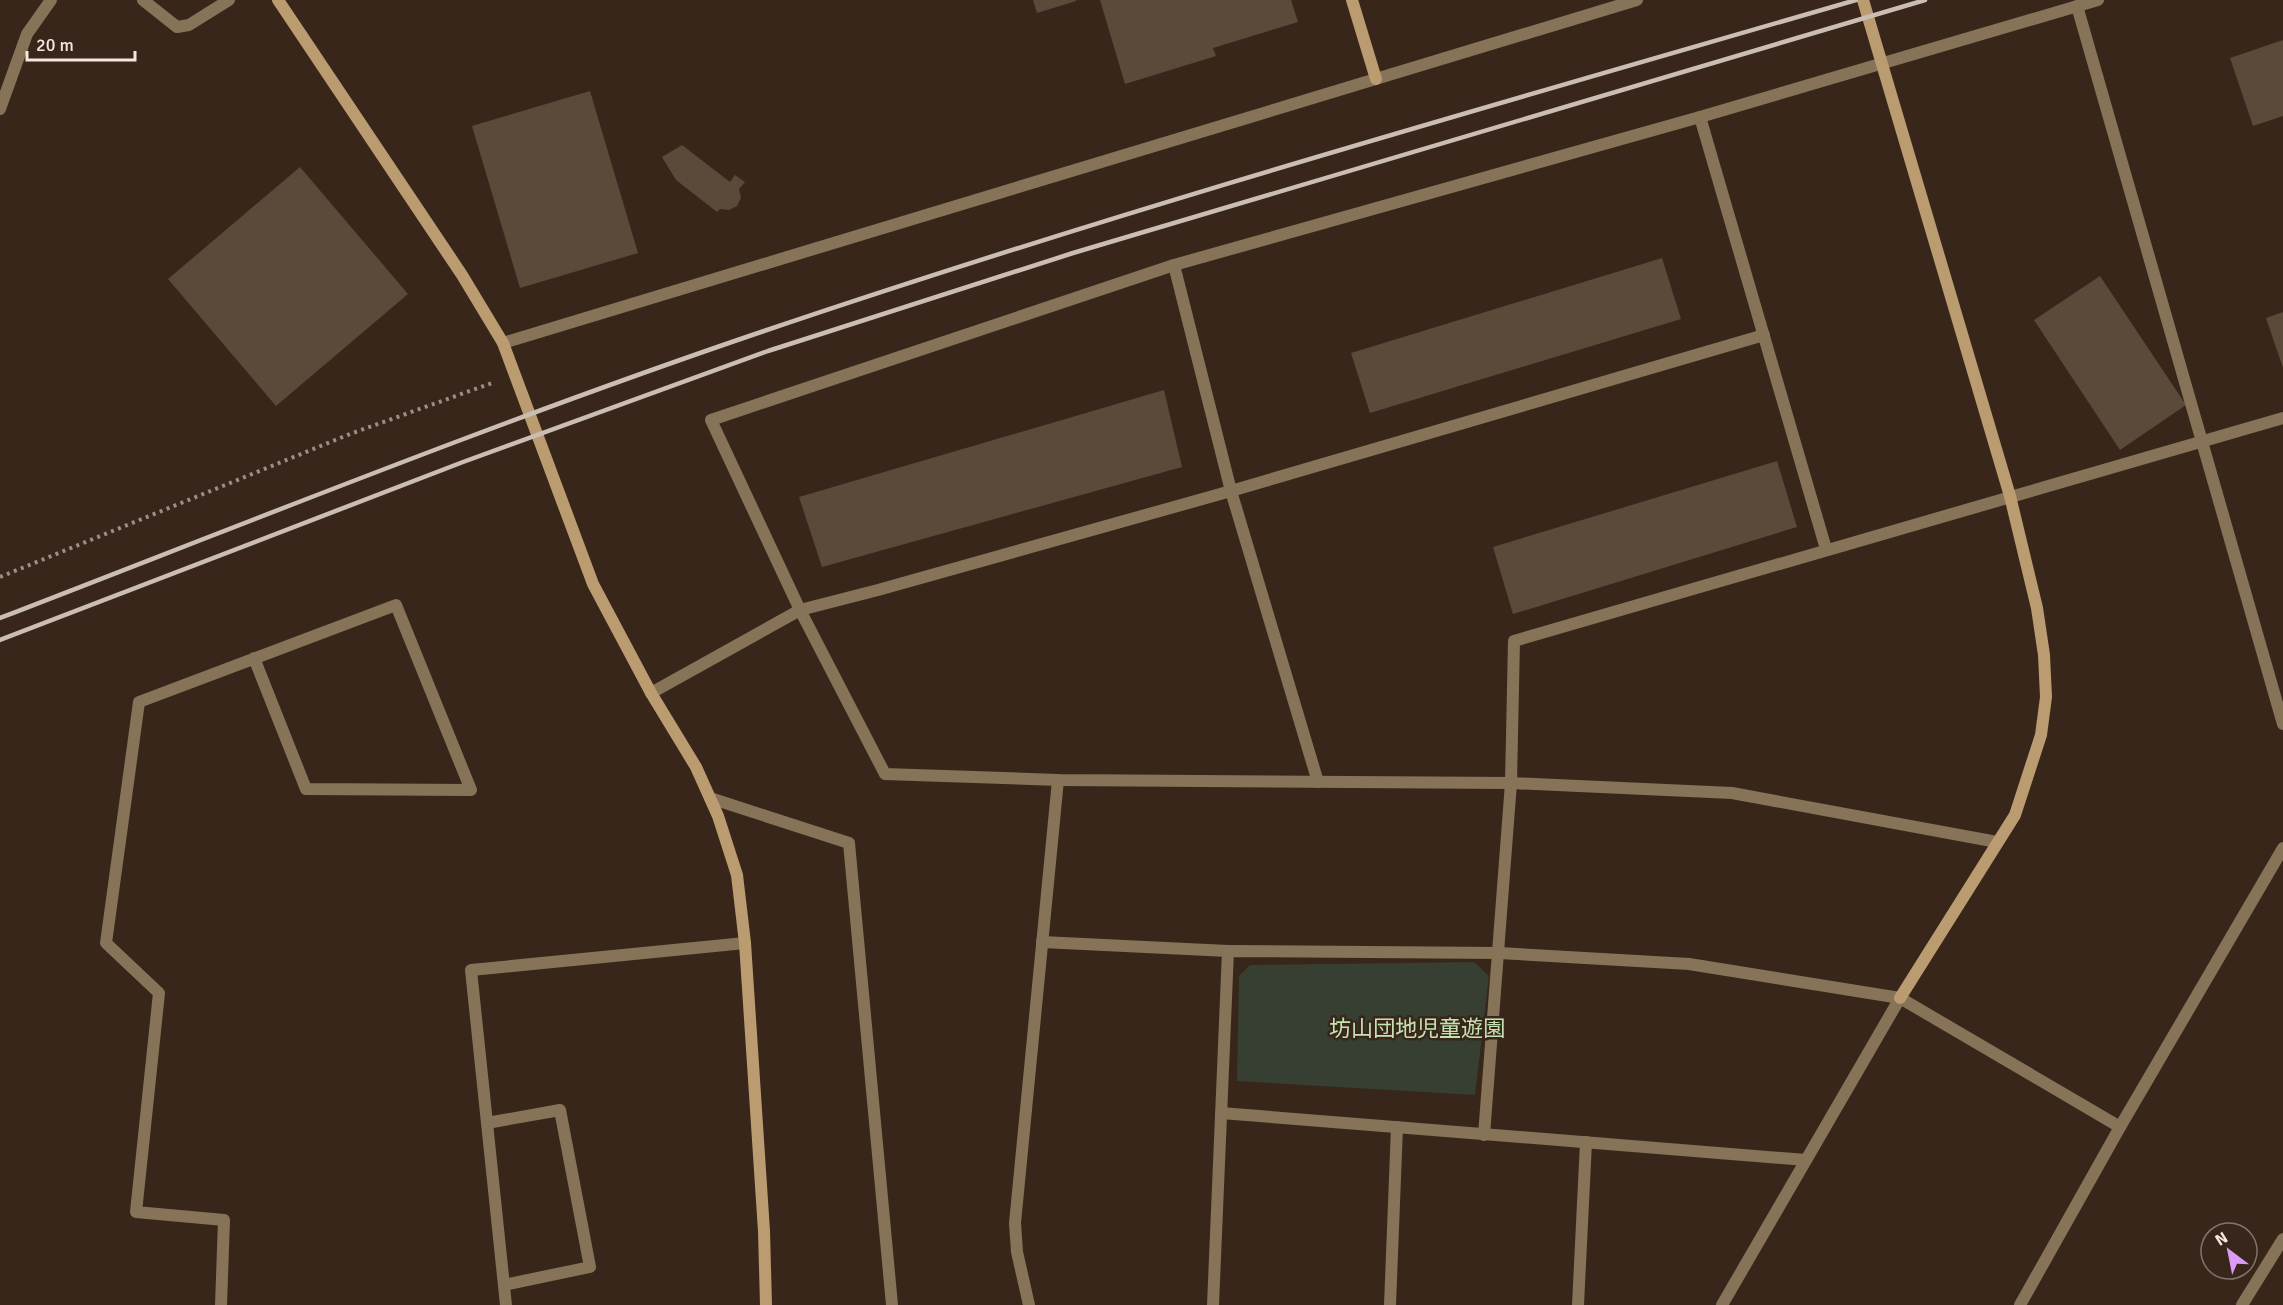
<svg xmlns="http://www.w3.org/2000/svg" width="2283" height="1305" font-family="Signika,'Noto Sans JP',sans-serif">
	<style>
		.green { fill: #363f31 }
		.building { fill: #5b4a3a }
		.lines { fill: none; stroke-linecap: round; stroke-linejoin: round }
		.path { stroke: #9c8e84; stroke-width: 4; stroke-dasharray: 3 4.5; stroke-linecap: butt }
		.street { stroke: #867358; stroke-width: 12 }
		.secondary { stroke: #ba9c70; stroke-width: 12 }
		.rail { stroke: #cabdb4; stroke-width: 4.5 }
		.labels { text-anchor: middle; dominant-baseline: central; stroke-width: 5; stroke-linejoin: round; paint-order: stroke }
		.park-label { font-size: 22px; fill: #c4e3b3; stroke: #38261a }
	</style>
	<rect width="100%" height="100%" fill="#38261a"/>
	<polygon class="green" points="1474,962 1489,976 1475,1095 1237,1081 1239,976 1250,965"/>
	<g class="building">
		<polygon points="1033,0 1076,0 1076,1 1037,13"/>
		<polygon points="1100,0 1291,0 1298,22 1213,48 1216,56 1125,84"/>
		<polygon points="2283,40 2283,116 2253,126 2230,58"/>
		<polygon points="590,91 638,253 520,288 472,126"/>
		<polygon points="682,145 730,182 735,175 745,182 739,189 741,198 737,206 729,210 720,209 717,212 676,180 662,157"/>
		<polygon points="300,167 408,294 276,406 168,279"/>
		<polygon points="1662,258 1681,319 1370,413 1351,353"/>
		<polygon points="2100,276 2186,405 2120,450 2034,320"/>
		<polygon points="2283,312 2283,368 2266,318"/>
		<polygon points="1164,390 1182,467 822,567 799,497"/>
		<polygon points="1777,461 1797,527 1513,614 1493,547"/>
	</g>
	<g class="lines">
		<polyline class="path" points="0,577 350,434 492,383"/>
		<g class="street">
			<polyline points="143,0 177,27 189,25 229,0"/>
			<polyline points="2077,6 2283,724"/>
			<polyline points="0,109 27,34 51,0"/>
			<polyline points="1700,117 1826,549"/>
			<polyline points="1174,265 1231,491 1318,782"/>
			<polyline points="503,343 1637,0"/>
			<polyline points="651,693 800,610 878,590 1231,491 1764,335"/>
			<polyline points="710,798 849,843 892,1305"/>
			<polyline points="1997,842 1732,793 1511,783 1058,780 885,774 800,610 711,420 1174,265 1700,117 2098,0"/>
			<polyline points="1042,942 1228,951"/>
			<polyline points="1221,1113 1806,1160"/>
			<polyline points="487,1123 560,1110 590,1267 504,1285"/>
			<polyline points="1484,1135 1511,783 1514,641 2283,418"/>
			<polyline points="221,1305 224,1220 136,1212 159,993 106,943 139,702 396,605 471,790 306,789 254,658"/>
			<polyline points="506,1305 471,970 745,943"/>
			<polyline points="1029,1305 1017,1252 1015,1223 1058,780"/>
			<polyline points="1213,1305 1228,951 1499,953 1689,964 1900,998 2120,1127"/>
			<polyline points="1390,1305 1397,1127"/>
			<polyline points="1578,1305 1586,1142"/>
			<polyline points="1722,1305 1900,998"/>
			<polyline points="2020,1305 2120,1127 2283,848"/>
			<polyline points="2242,1305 2283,1239"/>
		</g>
		<g class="secondary">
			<polyline points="278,0 462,275 503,343 593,584 651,693 696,767 718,816 737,875 745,943 764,1231 766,1305"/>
			<polyline points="1352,0 1376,79"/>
			<polyline points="1863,0 2010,496 2037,608 2044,655 2046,697 2041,735 2015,815 1900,998"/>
		</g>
		<g class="rail">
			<path d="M0,618C254,520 507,418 764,331C1124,209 1491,106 1856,0"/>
			<polyline points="0,640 463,462 768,351 1073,253 1925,0"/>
		</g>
	</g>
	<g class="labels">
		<g class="park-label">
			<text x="1417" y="1028">坊山団地児童遊園</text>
		</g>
	</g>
	<g transform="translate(2229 1251) rotate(328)"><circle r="28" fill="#38261a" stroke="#837369" stroke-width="1.5"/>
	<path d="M0-4.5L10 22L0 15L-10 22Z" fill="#da9af6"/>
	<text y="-9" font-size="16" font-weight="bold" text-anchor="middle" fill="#f3e7df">N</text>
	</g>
	<path d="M27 51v9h108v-9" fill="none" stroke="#f3e7df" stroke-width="3"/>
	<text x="36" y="51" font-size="18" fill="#f3e7df" stroke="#38261a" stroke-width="4.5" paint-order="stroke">20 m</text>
</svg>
